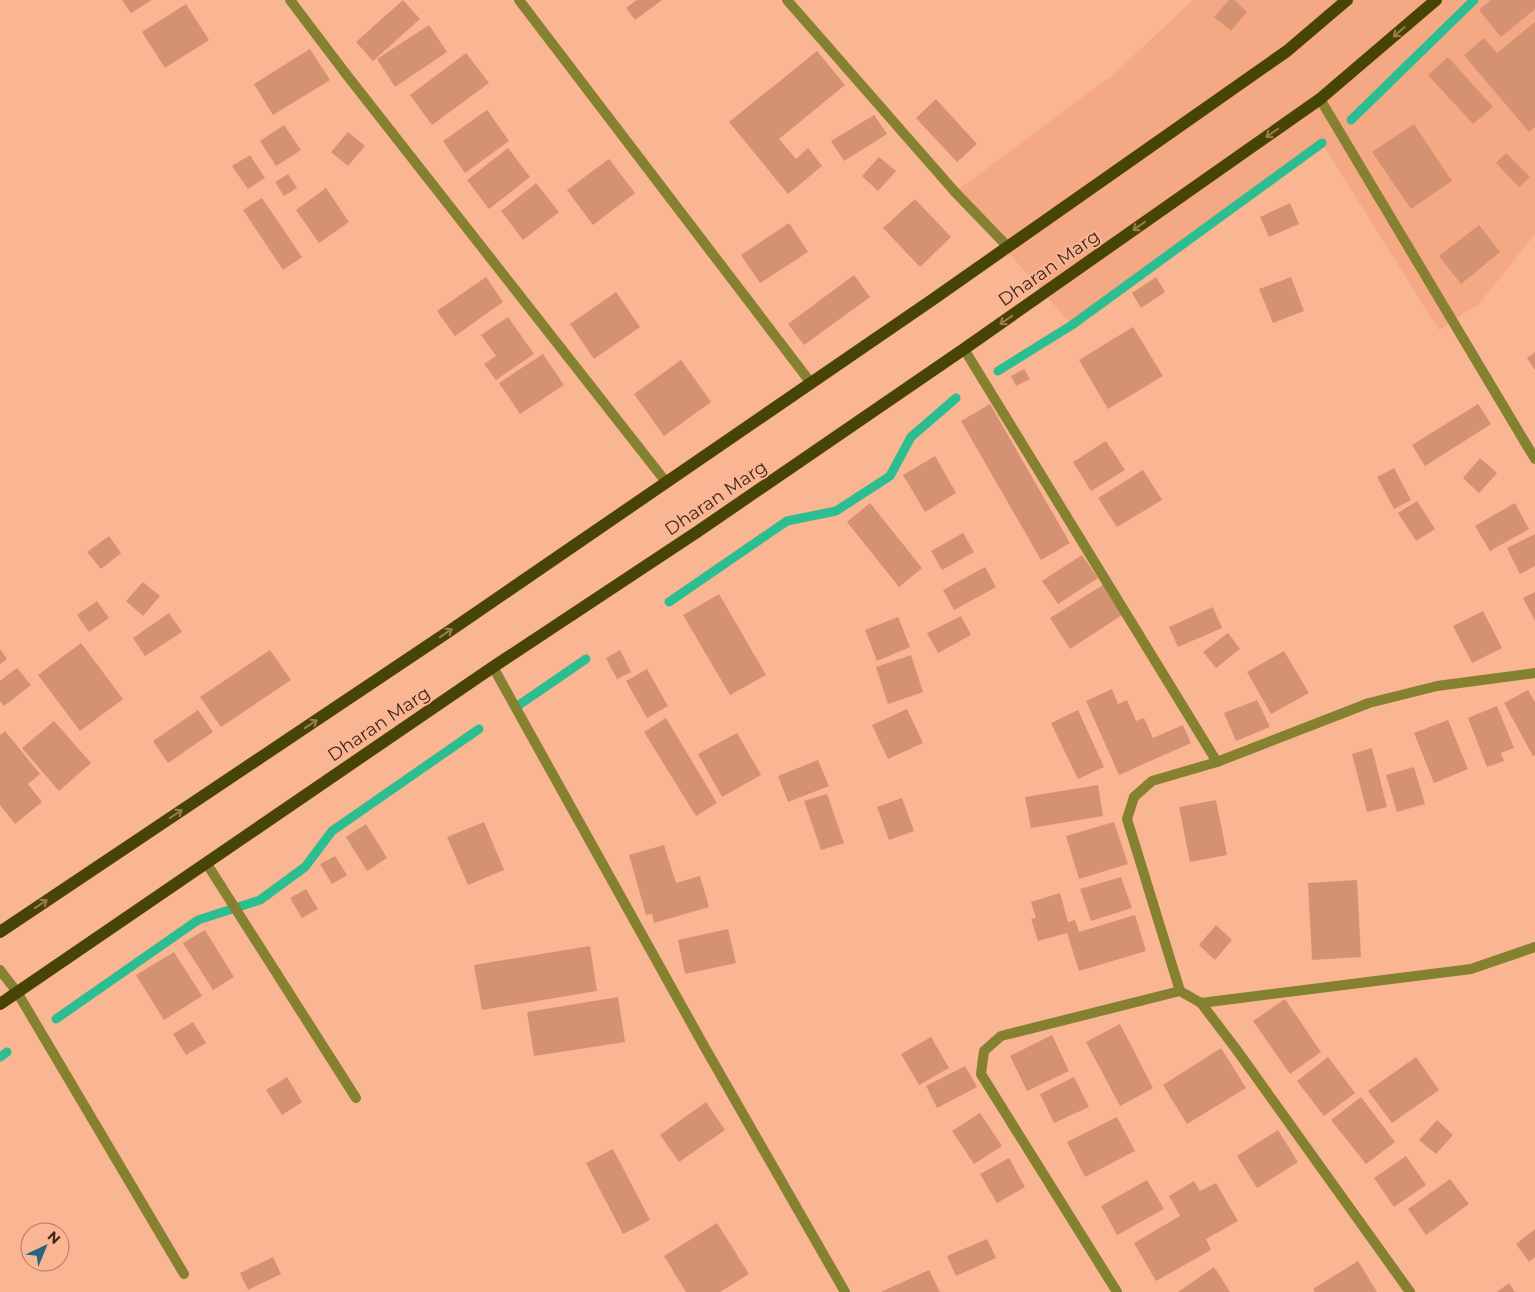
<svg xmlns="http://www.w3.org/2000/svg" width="1535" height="1292" font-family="Montserrat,sans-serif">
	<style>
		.built { fill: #f4a984 }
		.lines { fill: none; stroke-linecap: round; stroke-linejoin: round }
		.stream { stroke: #2cbe91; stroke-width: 9 }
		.building { fill: #d59272 }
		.lane { stroke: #858130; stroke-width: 10 }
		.street { stroke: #858130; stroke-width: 10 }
		.primary { stroke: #474405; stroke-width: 12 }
		.oneway { stroke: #a07c4c }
		.labels { text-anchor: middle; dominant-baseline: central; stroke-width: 4; stroke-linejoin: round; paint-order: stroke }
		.street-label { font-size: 18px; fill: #412719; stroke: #fab593 }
	</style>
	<rect width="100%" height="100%" fill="#fab593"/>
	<polygon class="built" points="1193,0 1535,0 1535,234 1479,304 1439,330 1322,143 1072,325 955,192 1114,74"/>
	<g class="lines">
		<g class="stream">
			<polyline points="1351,120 1474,0"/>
			<polyline points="998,371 1072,325 1322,143"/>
			<polyline points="669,602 787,521 836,511 890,476 911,437 956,398"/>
			<polyline points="516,707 586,659"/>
			<polyline points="56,1019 198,920 260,900 305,867 332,831 479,729"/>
			<polyline points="0,1057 7,1052"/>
		</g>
	</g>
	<g class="building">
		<polygon points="122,0 152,0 131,13"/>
		<polygon points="403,0 420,19 373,61 356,42"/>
		<polygon points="637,0 662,0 635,20 626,8"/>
		<polygon points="1229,0 1234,0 1247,12 1231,31 1214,17"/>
		<polygon points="1491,0 1535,0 1535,9 1501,37 1479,10"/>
		<polygon points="186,4 209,40 165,68 142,32"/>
		<polygon points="1535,22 1535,127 1529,132 1464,55 1484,38 1497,53"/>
		<polygon points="429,25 447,52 395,87 377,59"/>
		<polygon points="310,49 330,80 273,115 254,84"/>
		<polygon points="817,51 845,85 779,139 796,159 808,148 822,166 788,194 729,122"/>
		<polygon points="466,53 489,83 432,125 410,95"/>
		<polygon points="1448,57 1493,107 1473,124 1428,75"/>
		<polygon points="936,99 977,144 957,162 916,118"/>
		<polygon points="487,110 509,141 465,173 443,141"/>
		<polygon points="874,115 887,134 844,161 831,141"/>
		<polygon points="1414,124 1452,181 1411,209 1372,152"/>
		<polygon points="284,125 301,150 276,166 260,141"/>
		<polygon points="348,132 365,146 348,166 331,152"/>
		<polygon points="508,148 530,177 489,209 467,180"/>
		<polygon points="1506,153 1530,177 1519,187 1496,163"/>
		<polygon points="250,155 265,178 248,189 232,166"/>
		<polygon points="879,157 896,171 878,191 862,176"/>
		<polygon points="609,159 635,193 593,225 567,190"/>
		<polygon points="288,174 297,188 284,196 275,182"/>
		<polygon points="536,183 559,212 523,240 501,211"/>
		<polygon points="326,188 349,222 319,243 296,210"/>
		<polygon points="262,198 302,257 283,270 243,210"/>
		<polygon points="915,199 951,237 920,267 883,228"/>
		<polygon points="1290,203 1299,224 1269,237 1260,217"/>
		<polygon points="789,223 808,252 760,283 741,255"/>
		<polygon points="1479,225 1500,252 1461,284 1439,256"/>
		<polygon points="854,275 870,297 804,345 788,324"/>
		<polygon points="486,277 503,302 455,336 437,311"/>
		<polygon points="1156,277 1165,292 1141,308 1132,293"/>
		<polygon points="1291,277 1304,311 1273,323 1259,289"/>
		<polygon points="616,292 640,327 594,359 570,324"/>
		<polygon points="508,317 534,354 496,380 484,364 496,356 481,335"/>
		<polygon points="1133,327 1163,376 1108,409 1079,360"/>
		<polygon points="1535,352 1535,370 1527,358"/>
		<polygon points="543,354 564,385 520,414 499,383"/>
		<polygon points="681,360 711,402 664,436 634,394"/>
		<polygon points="1024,369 1030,379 1016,386 1011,376"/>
		<polygon points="990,404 1070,543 1041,560 961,421"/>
		<polygon points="1478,404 1491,424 1425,466 1412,445"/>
		<polygon points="1106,441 1125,470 1091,491 1073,462"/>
		<polygon points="935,456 956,493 925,512 903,475"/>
		<polygon points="1480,458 1497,473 1479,493 1463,478"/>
		<polygon points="1394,468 1411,500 1394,509 1377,477"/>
		<polygon points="1143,470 1162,500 1117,527 1098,498"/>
		<polygon points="1417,501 1435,529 1416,541 1398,513"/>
		<polygon points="870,503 922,568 899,587 847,522"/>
		<polygon points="1515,503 1529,529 1490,551 1475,526"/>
		<polygon points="963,533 974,552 942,570 931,551"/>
		<polygon points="1535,534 1535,566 1520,574 1507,548"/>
		<polygon points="109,536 121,553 101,569 87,552"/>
		<polygon points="1082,555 1098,578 1058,604 1042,581"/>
		<polygon points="985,567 996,587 954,610 943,590"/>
		<polygon points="143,582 160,596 143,616 126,601"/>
		<polygon points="1103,585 1122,615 1070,649 1050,618"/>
		<polygon points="1535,592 1535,621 1523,598"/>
		<polygon points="719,594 766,675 730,695 683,615"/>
		<polygon points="97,601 109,618 89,632 77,615"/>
		<polygon points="1213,607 1222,628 1178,647 1169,627"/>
		<polygon points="1483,611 1502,648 1472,663 1453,626"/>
		<polygon points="169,613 182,632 145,656 133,638"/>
		<polygon points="961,616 971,635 938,653 927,633"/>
		<polygon points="898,617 910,647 877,661 865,630"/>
		<polygon points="1228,633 1240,649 1216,668 1203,652"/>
		<polygon points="81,643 123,699 80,731 38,675"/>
		<polygon points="0,649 7,659 0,664"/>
		<polygon points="270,650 291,680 221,727 200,697"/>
		<polygon points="620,650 631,672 617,679 606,658"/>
		<polygon points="1284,651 1309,693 1271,714 1247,672"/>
		<polygon points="911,655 923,692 888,704 876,667"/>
		<polygon points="17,668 31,685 4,706 0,701 0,681"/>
		<polygon points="647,669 668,706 647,718 626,681"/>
		<polygon points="1112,689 1118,704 1127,700 1136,721 1144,718 1153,738 1183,725 1191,743 1119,775 1086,701"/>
		<polygon points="1528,690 1535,702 1535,755 1533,756 1504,703"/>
		<polygon points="1257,700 1270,727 1236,741 1224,713"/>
		<polygon points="1497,706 1514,748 1501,753 1504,761 1487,767 1468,718"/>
		<polygon points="907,709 923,743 888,759 872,725"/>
		<polygon points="198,710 213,732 168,763 153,741"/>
		<polygon points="1078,710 1104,767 1078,779 1051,723"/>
		<polygon points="666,718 717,803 696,816 644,732"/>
		<polygon points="1448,720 1468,769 1434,783 1414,733"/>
		<polygon points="54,721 91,763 59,791 22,748"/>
		<polygon points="5,731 40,774 28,784 42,802 15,824 0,805 0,735"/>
		<polygon points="737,733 761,775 722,797 698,754"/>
		<polygon points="1372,748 1387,807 1367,812 1352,754"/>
		<polygon points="818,760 829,786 788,802 778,776"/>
		<polygon points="1414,767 1425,804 1397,812 1386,775"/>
		<polygon points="1098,785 1103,816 1031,828 1025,797"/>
		<polygon points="827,794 844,843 821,850 804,801"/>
		<polygon points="902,798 914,831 889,840 877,807"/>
		<polygon points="1216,800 1227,855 1190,862 1179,807"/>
		<polygon points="484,822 504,870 468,885 447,837"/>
		<polygon points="1114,822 1128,864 1079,879 1066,836"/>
		<polygon points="366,824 387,858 367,871 346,837"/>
		<polygon points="664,845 676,883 700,876 709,907 654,923 652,914 646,915 629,855"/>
		<polygon points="335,856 347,875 332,884 320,864"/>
		<polygon points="1121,877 1132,908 1091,921 1080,889"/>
		<polygon points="1357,880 1361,957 1312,960 1308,883"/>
		<polygon points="306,889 318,909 302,918 290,898"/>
		<polygon points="1060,893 1068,922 1075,920 1079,932 1135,915 1146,951 1079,971 1067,933 1038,941 1031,919 1036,918 1031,902"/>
		<polygon points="1216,925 1232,940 1215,960 1199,945"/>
		<polygon points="728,929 736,963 685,974 678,940"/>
		<polygon points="205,930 234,977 213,990 183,943"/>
		<polygon points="590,946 597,991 482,1010 474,965"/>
		<polygon points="174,952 202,996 164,1020 136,975"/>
		<polygon points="618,997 625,1042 534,1056 527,1012"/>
		<polygon points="1285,999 1321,1052 1290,1074 1253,1021"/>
		<polygon points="193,1022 206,1043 186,1055 173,1034"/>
		<polygon points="1120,1024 1153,1088 1120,1106 1086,1042"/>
		<polygon points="1052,1035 1069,1071 1027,1091 1010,1056"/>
		<polygon points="931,1037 949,1068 919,1085 901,1054"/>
		<polygon points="1221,1048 1246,1088 1187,1124 1163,1085"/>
		<polygon points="1328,1057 1355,1093 1324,1116 1297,1081"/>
		<polygon points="1416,1057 1439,1090 1392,1123 1368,1091"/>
		<polygon points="965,1066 977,1087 937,1108 926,1086"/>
		<polygon points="287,1077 302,1102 282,1115 266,1090"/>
		<polygon points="1074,1077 1089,1107 1054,1123 1040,1094"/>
		<polygon points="1361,1097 1395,1142 1366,1164 1331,1120"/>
		<polygon points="706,1102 725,1130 679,1162 660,1135"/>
		<polygon points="980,1113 1002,1146 974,1164 952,1131"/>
		<polygon points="1117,1117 1135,1151 1085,1177 1067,1142"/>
		<polygon points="1437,1120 1453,1135 1436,1154 1419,1140"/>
		<polygon points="1278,1130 1298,1162 1257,1188 1237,1156"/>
		<polygon points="613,1149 650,1220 623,1234 586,1163"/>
		<polygon points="1406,1156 1426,1185 1394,1207 1374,1178"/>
		<polygon points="1009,1158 1025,1187 997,1203 980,1174"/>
		<polygon points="1450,1179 1469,1204 1426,1235 1408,1209"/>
		<polygon points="1147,1180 1164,1209 1117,1235 1101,1206"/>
		<polygon points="1194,1181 1200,1191 1216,1183 1238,1221 1206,1239 1211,1250 1156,1281 1134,1243 1180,1216 1169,1196"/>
		<polygon points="717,1223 749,1274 720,1292 686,1292 664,1256"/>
		<polygon points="1535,1229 1535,1257 1529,1262 1516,1244"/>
		<polygon points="987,1239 996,1258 956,1276 947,1256"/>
		<polygon points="273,1257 281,1274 248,1290 240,1273"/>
		<polygon points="1358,1261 1377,1292 1315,1292 1313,1289"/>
		<polygon points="1214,1267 1230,1292 1178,1292"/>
		<polygon points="929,1270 940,1292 881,1292"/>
		<polygon points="1509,1283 1515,1292 1497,1292"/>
	</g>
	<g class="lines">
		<g class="lane">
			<polyline points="207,864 356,1098"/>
			<polyline points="17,992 184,1274"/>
		</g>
		<g class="street">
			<polyline points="290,0 346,74 666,482"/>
			<polyline points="519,0 811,383"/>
			<polyline points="787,0 955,192 1008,247"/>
			<polyline points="1320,99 1535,459"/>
			<polyline points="964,349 1217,762"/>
			<polyline points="493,667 704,1046 845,1292"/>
			<polyline points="0,970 17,992"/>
			<polyline points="1201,1003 1471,969 1535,947"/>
			<polyline points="1117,1292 981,1074 984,1051 1001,1036 1180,991"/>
			<polyline points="1410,1292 1236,1049 1201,1003 1180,991 1127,819 1134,797 1152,781 1217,762 1369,703 1437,686 1535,673"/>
		</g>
		<g class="primary">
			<polyline points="0,932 451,630 932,300 1287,51 1347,0"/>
			<polyline points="0,1004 493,667 697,532 964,349 1320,99 1436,0"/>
		</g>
	</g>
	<defs><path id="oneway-shaft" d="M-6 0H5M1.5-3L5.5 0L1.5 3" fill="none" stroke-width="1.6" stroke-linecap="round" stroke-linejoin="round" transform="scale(1.25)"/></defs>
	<g class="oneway">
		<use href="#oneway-shaft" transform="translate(1399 32) rotate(139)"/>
		<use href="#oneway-shaft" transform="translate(1272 133) rotate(145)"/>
		<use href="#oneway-shaft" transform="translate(1139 226) rotate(145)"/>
		<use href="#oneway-shaft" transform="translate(1006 320) rotate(145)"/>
		<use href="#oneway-shaft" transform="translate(446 633) rotate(-34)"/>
		<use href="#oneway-shaft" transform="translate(311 724) rotate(-34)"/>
		<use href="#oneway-shaft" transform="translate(176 814) rotate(-34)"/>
		<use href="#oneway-shaft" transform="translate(41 904) rotate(-34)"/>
	</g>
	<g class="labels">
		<g class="street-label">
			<text transform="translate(1049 268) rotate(-35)">Dharan Marg</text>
			<text transform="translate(716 498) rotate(-34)">Dharan Marg</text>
			<text transform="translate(379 724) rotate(-34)">Dharan Marg</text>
		</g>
	</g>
	<g transform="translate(45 1247) rotate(44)"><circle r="24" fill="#fab593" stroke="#b07c62"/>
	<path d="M0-4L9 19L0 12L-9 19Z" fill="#29657d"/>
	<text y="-8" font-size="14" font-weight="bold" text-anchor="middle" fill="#412719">N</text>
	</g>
</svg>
